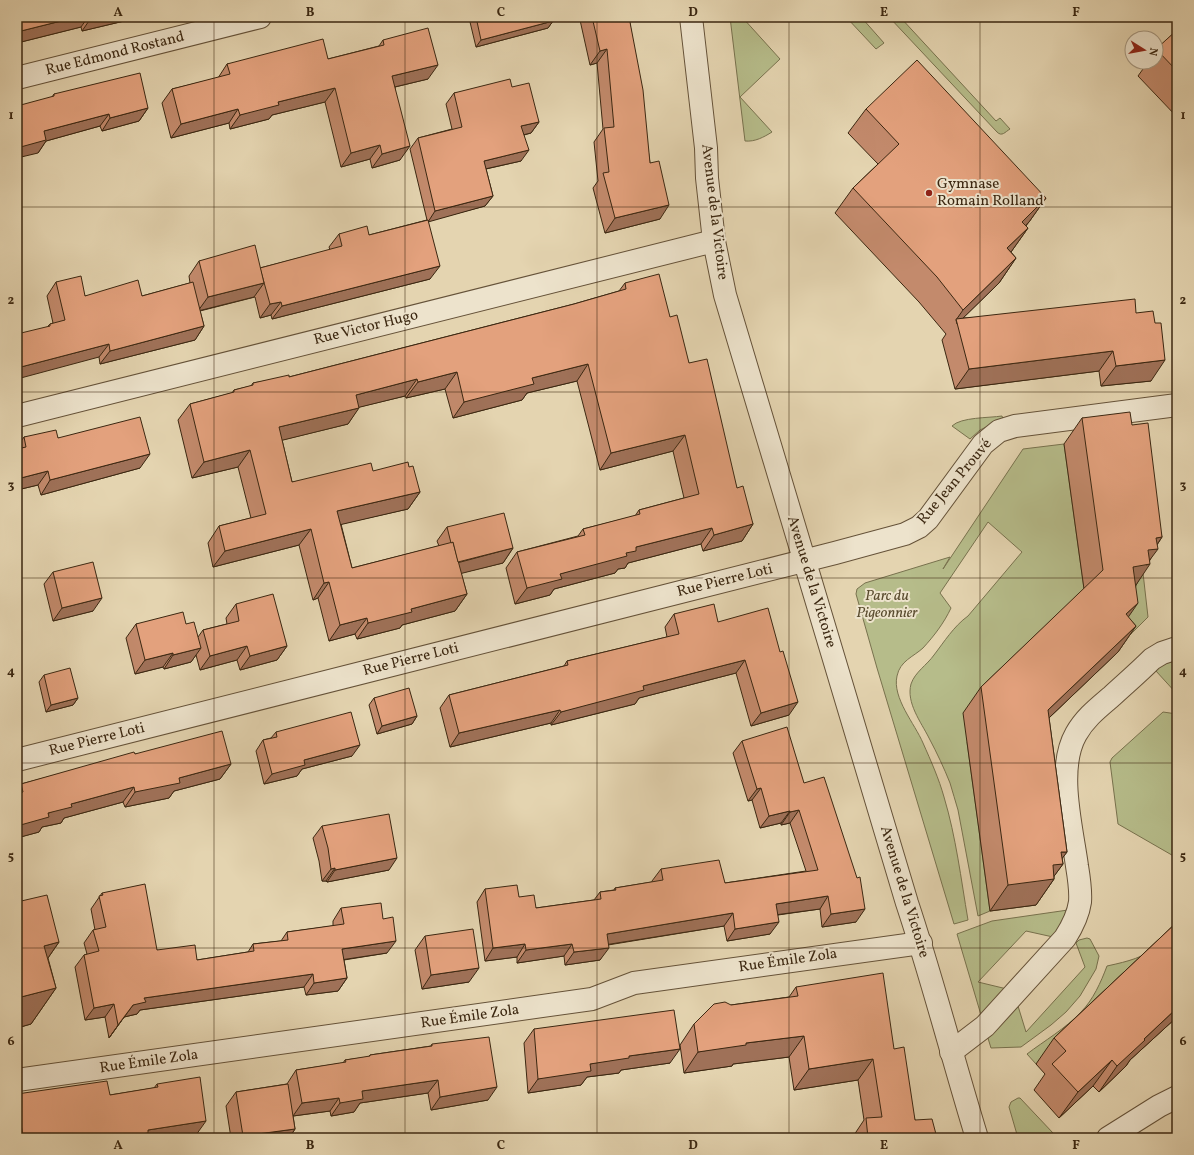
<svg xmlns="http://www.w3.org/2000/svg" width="1194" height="1155" font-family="Vollkorn,serif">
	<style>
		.green { fill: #b6bc8a; stroke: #78724e }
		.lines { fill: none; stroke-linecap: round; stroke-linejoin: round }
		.minor-casing { stroke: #655239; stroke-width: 24 }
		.tertiary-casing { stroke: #655239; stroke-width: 24 }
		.minor { stroke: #ede3cc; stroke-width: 22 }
		.tertiary { stroke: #ede3cc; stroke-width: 22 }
		.wall { fill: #c38a6c; stroke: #3b2711 }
		.shaded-wall { fill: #9f7158; stroke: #3b2711 }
		.building { fill: #e3a17d; stroke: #3b2711 }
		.grid { fill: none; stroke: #3b2711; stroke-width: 1; stroke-opacity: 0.55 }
		.poi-dot { fill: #8f2418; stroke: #ede3cc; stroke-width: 1.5 }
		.labels { text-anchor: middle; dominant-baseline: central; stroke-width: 4; stroke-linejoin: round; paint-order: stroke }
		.street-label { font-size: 15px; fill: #3b2711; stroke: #ede3cc }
		.poi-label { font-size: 15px; fill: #3b2711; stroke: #ede3cc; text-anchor: start }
		.park-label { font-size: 15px; font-style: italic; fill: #5a4c2f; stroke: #ede3cc }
		.neatline { fill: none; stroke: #3b2711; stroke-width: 1.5 }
		.grid-label { font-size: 13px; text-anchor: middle; font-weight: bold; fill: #3b2711 }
	</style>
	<rect width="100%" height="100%" fill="#e4d4b0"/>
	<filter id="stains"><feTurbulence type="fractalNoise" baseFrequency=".005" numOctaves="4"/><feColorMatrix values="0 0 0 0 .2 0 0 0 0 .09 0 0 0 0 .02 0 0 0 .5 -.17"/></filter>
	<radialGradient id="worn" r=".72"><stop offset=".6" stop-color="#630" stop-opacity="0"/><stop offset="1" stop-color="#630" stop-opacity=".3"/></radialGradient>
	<g class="green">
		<path d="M730,17H742L780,59L740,97L772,132C764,137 755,142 745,141Z"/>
		<polygon points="846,17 861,17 884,43 876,49"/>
		<path d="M889,17H900L996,121L1000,118L1010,129C1005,132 1002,137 997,132Z"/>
		<path d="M1002,416L1003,419L980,430L970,439L952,426C961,417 989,418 1002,416Z"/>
		<path d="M1064,444L1085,596L967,742L990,911L978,916L958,810C955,801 953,792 950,783C944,768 937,753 929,738C921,722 906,703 911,684C915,672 927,665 934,655C944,642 954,626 968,616L1022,552L988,522L940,593L951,608C944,623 934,636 923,648C913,657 900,661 897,676C892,698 915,724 923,743C931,761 939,779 944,797C956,837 961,879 968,920L954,924L877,668L856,594L857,589L865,583L950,557L943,569L1023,449Z"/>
		<polygon points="1142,564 1148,617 1116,649"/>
		<polygon points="1177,658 1177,694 1156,671 1161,666"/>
		<polygon points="1163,712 1177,714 1177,858 1118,824 1110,762 1112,758"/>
		<polygon points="1068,910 1067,915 1053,937 1026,931 978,982 1007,989 981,1015 957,934 992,921"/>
		<polygon points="1087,938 1090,939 1099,956 1096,969 1080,996 1066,1012 1051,1025 1021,1047 991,1048 987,1035 1018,1006 1026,1032 1085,967 1076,943 1079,940"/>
		<path d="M1162,945L1036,1064L1027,1054C1044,1041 1065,1029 1081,1012C1093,1000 1101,982 1107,966C1130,961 1141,958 1162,945Z"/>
		<polygon points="1018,1098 1020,1098 1053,1133 1048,1138 1018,1138 1009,1107 1011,1102"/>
	</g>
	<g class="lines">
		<defs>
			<g id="minor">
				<polyline points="17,78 260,17"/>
				<polyline points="17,416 714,241"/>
				<polyline points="17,760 835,553 905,534 919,527 928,519 983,444 999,431 1015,426 1177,405"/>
				<path d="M951,1052L985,1026L1065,938C1072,927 1078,916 1080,902C1081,890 1079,878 1077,866C1072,828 1056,769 1076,734C1085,718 1098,708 1112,696C1125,684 1139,672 1152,659L1162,653L1177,648"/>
				<polyline points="17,1080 592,999 634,983 921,943"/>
				<polyline points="1108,1138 1159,1106 1177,1097"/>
			</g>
			<path id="tertiary" d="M691,17L706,148L707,178L714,241L725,295L907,903C933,981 953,1060 977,1138"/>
		</defs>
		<use href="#minor" class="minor-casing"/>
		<use href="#tertiary" class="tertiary-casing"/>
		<use href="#minor" class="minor"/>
		<use href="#tertiary" class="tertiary"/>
	</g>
	<g class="wall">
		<polygon points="17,17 141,17 82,31 81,27 17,43"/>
		<polygon points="474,17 552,17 553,21 548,28 476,47 470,22"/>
		<polygon points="582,17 629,17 650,163 660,219 605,233 593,188 598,181 594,142 603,129 597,63 590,65 580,20"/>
		<polygon points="1177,30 1177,117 1138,76 1148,62 1156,62 1156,50"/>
		<polygon points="383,40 428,79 395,87 400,160 372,168 370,159 341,167 325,102 272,115 269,119 230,129 229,123 171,138 162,103 172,89 218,78 227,64 328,59 379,46"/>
		<polygon points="512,87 539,122 531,133 524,135 521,161 486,169 493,196 485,206 428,221 430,279 272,319 271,315 260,318 255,297 200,311 204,326 195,340 100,364 99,357 48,326 50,324 53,323 47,296 56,282 85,296 142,296 190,283 189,276 199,261 260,268 330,250 329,247 339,234 369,235 427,220 410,149 418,138 452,129 446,104 454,93"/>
		<polygon points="54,94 148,108 139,121 102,131 100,126 46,141 38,153 52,97"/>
		<polygon points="866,109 1046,198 1029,222 1026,226 1028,228 1011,252 1016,258 999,283 963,318 1136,313 1151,381 1101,386 1099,371 955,389 942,340 946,334 919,302 835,213 853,188 878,164 848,133"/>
		<polygon points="625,283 670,317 689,363 737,488 753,524 742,541 703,551 701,544 628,563 625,568 618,569 615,573 554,589 550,595 515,604 506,568 517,552 578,536 583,529 635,516 639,510 684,498 673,451 600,470 577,381 527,393 522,400 453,418 445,389 406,398 405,396 359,407 348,424 282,440 292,482 409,467 420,492 408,509 341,524 352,568 439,546 437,541 447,527 513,548 503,563 461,573 467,594 455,611 402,625 400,628 357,639 355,634 329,641 318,598 313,600 299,545 213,567 208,543 219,526 251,518 238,467 192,478 178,420 190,404 232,393 234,390 251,386 253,383 289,377 574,304 619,291"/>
		<polygon points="1082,418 1132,425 1162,537 1157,545 1150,560 1136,585 1128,617 1136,626 1118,652 1049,718 1067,852 1062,858 1063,864 1054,876 1054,879 1036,905 990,911 963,713 981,687 1084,589 1064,444"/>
		<polygon points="24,437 58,438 140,468 41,495 38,485 17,490 17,447"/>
		<polygon points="53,572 93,611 53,621 44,584"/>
		<polygon points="236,604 287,646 277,660 240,670 237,660 200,670 196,655 191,662 164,669 163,667 135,674 126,638 136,624 186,624 198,637 203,630 227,624 226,618"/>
		<polygon points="674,614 718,622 789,715 751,726 736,673 639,698 635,704 551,725 551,723 450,747 440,708 449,695 564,666 567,661 667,637 665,627"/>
		<polygon points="44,675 78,698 73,705 46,712 39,682"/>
		<polygon points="374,698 417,716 412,724 377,734 369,705"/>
		<polygon points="276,732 352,756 302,769 297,776 264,784 256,751 263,740 271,738"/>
		<polygon points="742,741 804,783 856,922 822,927 820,909 778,915 770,934 727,941 724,926 608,945 600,960 565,965 564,956 517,963 517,957 485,961 477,902 485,889 519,897 536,908 594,900 600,892 614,890 615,888 652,882 652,881 661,869 725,883 806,871 790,823 781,825 781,823 760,828 752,800 748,801 733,753"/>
		<polygon points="135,754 231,764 220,779 174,791 169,798 125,807 123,802 64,818 61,823 42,827 39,832 20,837 17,843 17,790 21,784"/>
		<polygon points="322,826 389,870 327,882 326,881 322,881 319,861 313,838"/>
		<polygon points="102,893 157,950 197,960 248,952 253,944 281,941 287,932 333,926 333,921 341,908 387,953 344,960 347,978 338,991 306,995 304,987 140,1010 137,1014 124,1017 109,1038 105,1017 85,1020 75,967 84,955 87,954 84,943 93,930 95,930 91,909"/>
		<polygon points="17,902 59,942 48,958 56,988 31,1024 17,1028"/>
		<polygon points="1177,922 1177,1017 1130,1060 1126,1066 1099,1092 1093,1086 1059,1118 1034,1090 1045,1074 1036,1064 1054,1038"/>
		<polygon points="425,936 469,982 422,989 415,950"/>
		<polygon points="796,987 894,1049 915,1120 937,1138 852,1138 864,1120 858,1080 794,1090 789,1057 733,1064 732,1066 684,1073 680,1045 694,1024 731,1005 789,997"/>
		<polygon points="534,1029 670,1063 621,1070 619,1073 587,1077 581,1085 528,1093 524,1043"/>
		<polygon points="432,1044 488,1100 431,1110 428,1093 360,1103 354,1112 331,1116 330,1111 293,1116 295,1129 289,1138 231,1138 226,1106 236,1092 287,1084 296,1070 343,1063 345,1060 368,1057 370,1055 431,1046"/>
		<polygon points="157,1084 196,1135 178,1138 17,1138 17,1094 110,1095 154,1088"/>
	</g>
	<g class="shaded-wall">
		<polygon points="77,17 88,17 81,27 17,43 17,32"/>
		<polygon points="96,17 141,17 82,31 91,18"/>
		<polygon points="553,21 548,28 476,47 481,40"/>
		<polygon points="607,49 597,63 590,65 600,51"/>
		<polygon points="438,65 428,79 382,90 392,76"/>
		<polygon points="335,88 325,102 272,115 269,119 230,129 240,115 278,102"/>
		<polygon points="148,108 139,121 102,131 110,118"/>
		<polygon points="238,109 229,123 171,138 181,124"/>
		<polygon points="109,114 100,126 46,141 38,153 17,158 17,148 44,131"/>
		<polygon points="539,122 531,133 514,137 521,126"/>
		<polygon points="380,145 370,159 341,167 351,153"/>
		<polygon points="410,146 400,160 372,168 382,154"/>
		<polygon points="529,150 521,161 476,171 484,161"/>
		<polygon points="493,196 485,206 428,222 435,211"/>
		<polygon points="1046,198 1029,222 1004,246 1022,222"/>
		<polygon points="669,205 660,219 605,233 615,218"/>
		<polygon points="1028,228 1011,252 1007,248"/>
		<polygon points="1016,258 999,283 957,324 956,320 963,310"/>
		<polygon points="440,266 430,279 272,319 282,306"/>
		<polygon points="264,283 254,297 198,311 208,297"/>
		<polygon points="281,302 271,315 260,318 270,304"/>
		<polygon points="204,326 195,340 100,364 110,351"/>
		<polygon points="109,344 99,357 17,379 17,368"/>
		<polygon points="1113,351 1099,371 955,389 969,369"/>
		<polygon points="1165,360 1151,381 1101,386 1116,366"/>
		<polygon points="588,364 577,381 527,393 522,400 453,418 464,402 532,378"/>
		<polygon points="457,372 445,389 406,398 418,382"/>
		<polygon points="417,379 405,396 344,411 356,395"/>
		<polygon points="359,408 348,424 267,444 279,427"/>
		<polygon points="685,435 673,451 600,470 611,453"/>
		<polygon points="250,450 238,467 192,478 204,462"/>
		<polygon points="150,454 140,468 41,495 50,480"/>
		<polygon points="48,471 38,485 17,490 17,479"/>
		<polygon points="420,492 408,509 326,528 337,511"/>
		<polygon points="753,524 742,541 703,551 714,535"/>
		<polygon points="712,528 701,544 628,563 625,568 618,569 615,573 554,589 550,595 515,604 527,588 560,574 626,553 636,547"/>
		<polygon points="311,529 299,545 213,567 225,551"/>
		<polygon points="1162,537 1154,549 1158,549 1146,565 1150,564 1132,591 1133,567 1156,538"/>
		<polygon points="513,548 503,563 447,577 457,563"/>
		<polygon points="329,582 318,598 313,600 324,583"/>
		<polygon points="467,594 455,611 402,625 400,628 357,639 368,623 411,609"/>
		<polygon points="102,598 93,611 53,621 62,608"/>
		<polygon points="1138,603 1120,629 1126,614"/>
		<polygon points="367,618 355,634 329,641 340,625"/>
		<polygon points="1136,626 1118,652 1030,736 1048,710"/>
		<polygon points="247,646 237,660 200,670 210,656"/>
		<polygon points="287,646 277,660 240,670 250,656"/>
		<polygon points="201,648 191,662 164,669 173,655"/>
		<polygon points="173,653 163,667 135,674 145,660"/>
		<polygon points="745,660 736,673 639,698 635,704 551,725 561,712 643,686"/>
		<polygon points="78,698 73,705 46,712 51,705"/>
		<polygon points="798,702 789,715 751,726 761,713"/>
		<polygon points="560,710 551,723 450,747 459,733"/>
		<polygon points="417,716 412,724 377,734 382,726"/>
		<polygon points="360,745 352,756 302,769 297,776 264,784 272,774 304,760"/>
		<polygon points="231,764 220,779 174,791 169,798 125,807 135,792 179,778"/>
		<polygon points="134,787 123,802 64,818 61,823 42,827 39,832 17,838 17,826 71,804"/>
		<polygon points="761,788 752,800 748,801 757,789"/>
		<polygon points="799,810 790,823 781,825 790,812"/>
		<polygon points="790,811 781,823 760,828 769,816"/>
		<polygon points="20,838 17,843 17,839"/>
		<polygon points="1061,852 1067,852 1058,864 1063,864 1052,879 1054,879 1036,905 990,911 1008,885"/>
		<polygon points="397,858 389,870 327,882 335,870"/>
		<polygon points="335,868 326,881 322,881 331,869"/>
		<polygon points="828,896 820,909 767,916 776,904"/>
		<polygon points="865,909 856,922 822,927 831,914"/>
		<polygon points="733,913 724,926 598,946 607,934"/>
		<polygon points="779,922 770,934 727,941 735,929"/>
		<polygon points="396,941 387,953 334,961 342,949"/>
		<polygon points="59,942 34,978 44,946"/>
		<polygon points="525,944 517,957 485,961 493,948"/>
		<polygon points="572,944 564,956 517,963 526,950"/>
		<polygon points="609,948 600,960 565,965 574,952"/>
		<polygon points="479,968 469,982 422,989 431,975"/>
		<polygon points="313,974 304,987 140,1010 137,1014 124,1017 109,1038 133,1005 144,998"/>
		<polygon points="347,978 338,991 306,995 314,983"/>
		<polygon points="56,988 31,1024 17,1028 17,1003 21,997"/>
		<polygon points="114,1004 105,1017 85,1020 94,1008"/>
		<polygon points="1177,1008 1177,1017 1130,1060 1126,1066 1099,1092 1117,1066 1144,1039"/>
		<polygon points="804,1036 789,1057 733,1064 732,1066 684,1073 698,1052 746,1043"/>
		<polygon points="680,1049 670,1063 621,1070 619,1073 587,1077 581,1085 528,1093 538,1079 590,1064 629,1056"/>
		<polygon points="873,1059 858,1080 794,1090 809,1069"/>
		<polygon points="1112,1060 1093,1086 1059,1118 1078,1092"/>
		<polygon points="438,1080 428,1093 360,1103 354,1112 331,1116 340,1103 362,1091"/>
		<polygon points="497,1087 488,1100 431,1110 440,1097"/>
		<polygon points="339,1098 330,1111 293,1116 302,1103"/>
		<polygon points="206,1121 196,1135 178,1138 114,1138 148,1130"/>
		<polygon points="295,1129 289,1138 242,1138 243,1136"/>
	</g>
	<g class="building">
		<polygon points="17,17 77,17 17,32 18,36 17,37"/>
		<polygon points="476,17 552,17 553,21 481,40"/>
		<polygon points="592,17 629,17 643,90 650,163 659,161 669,205 615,218 603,173 609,172 604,128 614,127 607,49 600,51"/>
		<polygon points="428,28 438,65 392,76 410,146 382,154 380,145 351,153 335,88 278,102 279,105 240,115 238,109 181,124 172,89 230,74 227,64 323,39 328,59 384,45 383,40"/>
		<polygon points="1177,30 1177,71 1156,49"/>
		<polygon points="917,60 1046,198 1022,222 1028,228 1007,248 1016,258 963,310 937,277 853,188 899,144 866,109"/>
		<polygon points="140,73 148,108 110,118 109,114 44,131 46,140 17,148 17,106 54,96 54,94"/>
		<polygon points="510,79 512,87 529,83 539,122 521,126 529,150 484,161 493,196 435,211 418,138 462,127 454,93"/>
		<polygon points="428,220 440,266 282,306 281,302 270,304 260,268 342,246 339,234 367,226 369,235"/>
		<polygon points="255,245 264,283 208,297 199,261"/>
		<polygon points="659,274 670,317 677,315 689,363 707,359 737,488 743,486 753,524 714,535 712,528 636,547 636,551 626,553 627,556 560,574 562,579 527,588 517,552 585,535 583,529 640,514 639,510 699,494 685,435 611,453 588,364 532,378 534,384 464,402 457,372 418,382 417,379 356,395 359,408 279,427 292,482 371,463 373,471 408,462 409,467 413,466 420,492 337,511 352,568 453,542 467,594 411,609 412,612 368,623 367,618 340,625 329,582 324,583 311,529 225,551 219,526 266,514 250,450 204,462 190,404 234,392 234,390 253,385 253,383 289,375 289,377 574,304 626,289 625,283"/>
		<polygon points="81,276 85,296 138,280 142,296 193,282 204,326 110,351 109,344 17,368 17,334 50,326 50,324 65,320 56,282"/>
		<polygon points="1135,299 1136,313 1153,311 1155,323 1161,323 1165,360 1116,366 1113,351 969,369 956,319"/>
		<polygon points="1130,412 1132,425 1148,423 1162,537 1156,538 1158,549 1148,550 1150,564 1133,567 1138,603 1126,614 1136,626 1048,710 1067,852 1061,852 1063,864 1053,865 1054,879 1008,885 981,687 1103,570 1082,418"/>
		<polygon points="140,417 150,454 50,480 48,471 17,479 17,449 26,447 24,437 56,430 58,438"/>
		<polygon points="504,513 513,548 458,562 453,542 451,543 447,527"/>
		<polygon points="93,562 102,598 62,608 53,572"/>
		<polygon points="273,594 287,646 250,656 247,646 210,656 203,630 239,621 236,604"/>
		<polygon points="714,604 718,622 768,608 780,652 783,651 798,702 761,713 745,660 643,686 644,690 561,712 560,710 459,733 449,695 568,665 567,661 679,634 674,614"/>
		<polygon points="183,612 186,624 194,622 201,648 173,655 173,653 145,660 136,624"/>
		<polygon points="70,668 78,698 51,705 44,675"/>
		<polygon points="409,688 417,716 382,726 374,698"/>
		<polygon points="351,712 360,745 304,760 305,765 272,774 263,740 277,737 276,732"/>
		<polygon points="787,727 804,783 824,777 857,878 860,877 865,909 831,914 828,896 776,904 779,922 735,929 733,913 607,934 609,948 574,952 572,944 526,950 525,944 493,948 485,889 517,885 519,897 534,895 536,908 601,899 600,892 616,890 615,888 663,880 661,869 719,860 725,883 818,870 799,810 790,812 790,811 769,816 761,788 757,789 742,741"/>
		<polygon points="222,731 231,764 179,778 180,783 135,792 134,787 71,804 72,807 48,813 49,817 17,826 20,838 17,839 17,794 23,792 21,784 134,752 135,754"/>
		<polygon points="389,814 397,858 335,870 335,868 331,869 328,848 322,826"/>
		<polygon points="145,884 157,950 195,945 197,960 254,951 253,944 288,940 287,932 344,924 341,908 381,903 383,919 393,917 396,941 342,949 347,978 314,983 313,974 144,998 146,1002 133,1005 118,1025 114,1004 94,1008 84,955 99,951 93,930 106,927 99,896 103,895 102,893"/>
		<polygon points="47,895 59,942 44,946 56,988 21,997 17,979 17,902"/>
		<polygon points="1177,922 1177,1008 1144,1039 1145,1040 1117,1066 1112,1060 1078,1092 1052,1064 1066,1051 1054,1038"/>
		<polygon points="473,929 479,968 431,975 425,936"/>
		<polygon points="883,973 894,1049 904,1047 915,1120 932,1119 937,1138 868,1138 866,1118 882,1117 873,1059 809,1069 804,1036 746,1043 746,1045 698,1052 694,1024 714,1004 725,1002 731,1005 798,996 796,987"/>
		<polygon points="674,1010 680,1049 629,1056 629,1058 590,1064 591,1071 538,1079 534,1029"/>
		<polygon points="489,1037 497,1087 440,1097 438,1080 362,1091 363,1099 340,1103 339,1098 302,1103 296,1070 346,1062 345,1060 370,1056 370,1055 432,1046 432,1044"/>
		<polygon points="200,1077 206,1121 148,1130 148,1133 114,1138 23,1138 17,1094 107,1081 110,1095 158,1087 157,1084"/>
		<polygon points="288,1084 295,1129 243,1136 236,1092"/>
	</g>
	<path class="grid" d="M214,17V1138M405,17V1138M597,17V1138M789,17V1138M980,17V1138M17,207H1177M17,392H1177M17,578H1177M17,763H1177M17,948H1177"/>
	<circle class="poi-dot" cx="929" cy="193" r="4"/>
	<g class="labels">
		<g class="street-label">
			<text transform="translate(115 54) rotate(-14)">Rue Edmond Rostand</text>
			<text transform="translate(714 212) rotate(83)">Avenue de la Victoire</text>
			<text transform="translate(366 328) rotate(-14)">Rue Victor Hugo</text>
			<text transform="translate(955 482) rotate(-50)">Rue Jean Prouvé</text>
			<text transform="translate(725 581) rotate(-14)">Rue Pierre Loti</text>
			<text transform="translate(811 582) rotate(73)">Avenue de la Victoire</text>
			<text transform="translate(411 660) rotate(-14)">Rue Pierre Loti</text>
			<text transform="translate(97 740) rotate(-14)">Rue Pierre Loti</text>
			<text transform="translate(904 892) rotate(73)">Avenue de la Victoire</text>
			<text transform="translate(788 961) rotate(-8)">Rue Émile Zola</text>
			<text transform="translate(470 1017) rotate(-8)">Rue Émile Zola</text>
			<text transform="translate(149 1062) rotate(-8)">Rue Émile Zola</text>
		</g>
		<g class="poi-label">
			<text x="937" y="184">Gymnase<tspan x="937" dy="17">Romain Rolland</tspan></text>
		</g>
		<g class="park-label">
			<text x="887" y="596">Parc du<tspan x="887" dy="17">Pigeonnier</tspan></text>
		</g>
	</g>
	<rect width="1194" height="1155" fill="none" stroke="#e4d4b0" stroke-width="44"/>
	<g transform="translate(1144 50) rotate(101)"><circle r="19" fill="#ede3cc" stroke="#a69881"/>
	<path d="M0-3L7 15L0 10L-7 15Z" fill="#8f2418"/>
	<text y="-6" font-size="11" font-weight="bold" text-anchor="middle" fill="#3b2711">N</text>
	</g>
	<rect x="22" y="22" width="1150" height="1111" class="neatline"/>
	<g class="grid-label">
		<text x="118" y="16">A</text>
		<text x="310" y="16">B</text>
		<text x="501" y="16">C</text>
		<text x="693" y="16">D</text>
		<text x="884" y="16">E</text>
		<text x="1076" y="16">F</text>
		<text x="11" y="119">1</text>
		<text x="1183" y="119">1</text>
		<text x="11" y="304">2</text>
		<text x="1183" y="304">2</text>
		<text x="11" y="489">3</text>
		<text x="1183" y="489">3</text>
		<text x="11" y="675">4</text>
		<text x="1183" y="675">4</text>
		<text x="11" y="860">5</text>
		<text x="1183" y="860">5</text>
		<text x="11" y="1045">6</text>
		<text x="1183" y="1045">6</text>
		<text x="118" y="1149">A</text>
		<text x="310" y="1149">B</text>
		<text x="501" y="1149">C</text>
		<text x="693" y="1149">D</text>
		<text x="884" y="1149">E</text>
		<text x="1076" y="1149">F</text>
	</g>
	<rect width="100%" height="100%" filter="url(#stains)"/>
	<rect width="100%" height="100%" fill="url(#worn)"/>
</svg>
